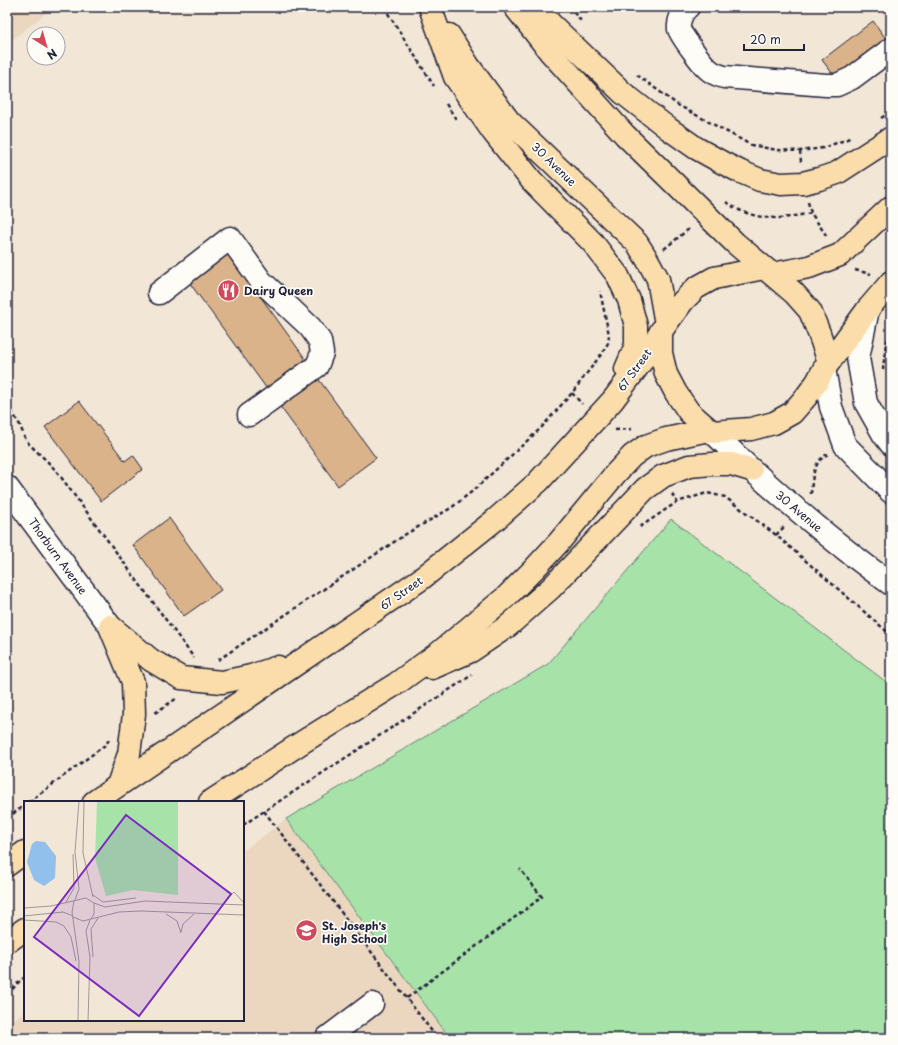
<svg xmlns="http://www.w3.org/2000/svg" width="898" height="1045" font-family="'Playpen Sans',sans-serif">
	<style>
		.built { fill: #ebd7c0 }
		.green { fill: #a7e3a9; stroke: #648272 }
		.building { fill: #dab38b; stroke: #22223b }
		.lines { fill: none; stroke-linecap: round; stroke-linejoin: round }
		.minor-casing { stroke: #22223b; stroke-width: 25 }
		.major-casing { stroke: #22223b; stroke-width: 25 }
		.path { stroke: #22223b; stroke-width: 2.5; stroke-dasharray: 4 3; stroke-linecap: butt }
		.minor { stroke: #fdfcf7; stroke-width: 22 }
		.major { stroke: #faddab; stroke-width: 22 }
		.labels { text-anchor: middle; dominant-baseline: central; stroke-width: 3.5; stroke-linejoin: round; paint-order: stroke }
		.street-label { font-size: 11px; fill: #22223b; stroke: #fdfcf7 }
		.poi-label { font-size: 11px; font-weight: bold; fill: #22223b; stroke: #fdfcf7; text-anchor: start }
		.inset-road { fill: none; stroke: #9f9899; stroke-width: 1 }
		.view { fill: #7b2cbf; fill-opacity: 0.15; stroke: #7b2cbf; stroke-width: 2 }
		.inset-edge { fill: none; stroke: #22223b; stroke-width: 2 }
	</style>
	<rect width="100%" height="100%" fill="#f2e6d7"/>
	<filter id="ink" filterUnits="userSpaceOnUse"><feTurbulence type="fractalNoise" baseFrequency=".025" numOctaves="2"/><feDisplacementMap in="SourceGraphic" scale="8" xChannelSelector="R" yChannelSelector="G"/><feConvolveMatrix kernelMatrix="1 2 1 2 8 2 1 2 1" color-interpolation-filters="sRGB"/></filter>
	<g filter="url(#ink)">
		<g class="built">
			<polygon points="7,7 54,7 7,44"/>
			<polygon points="286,819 450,1038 7,1038 7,1024 25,1011 25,1020 243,1020 243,851"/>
		</g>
		<polygon class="green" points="671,519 889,684 891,687 891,1038 450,1038 286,819 548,664"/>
		<g class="building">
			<polygon points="873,21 887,40 836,78 822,60"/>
			<polygon points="229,253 307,361 267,389 189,282"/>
			<polygon points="317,377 376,458 338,486 279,405"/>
			<polygon points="79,401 125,461 133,455 143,469 101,501 45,427"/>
			<polygon points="169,518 221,590 184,616 133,545"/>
		</g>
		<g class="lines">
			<defs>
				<g id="minor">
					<path d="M688,7C682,12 678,21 679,29C680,34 703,65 708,69C713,74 718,75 724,77L826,85H837L852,78L891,49"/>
					<polyline points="159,293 230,238 261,281 310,327 320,341 322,353 317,366 249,415"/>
					<polyline points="868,309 858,358 866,403 884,435 891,444"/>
					<polyline points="824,369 831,407 845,445 891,492"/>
					<path d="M712,432C726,444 738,458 752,470C796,510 842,549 891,584"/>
					<polyline points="7,487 110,626"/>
					<polyline points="327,1038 372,1004"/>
				</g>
				<g id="major">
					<polyline points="430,7 455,77 493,132 532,181 593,243 618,276 629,300 636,326 636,345 626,369"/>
					<polyline points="515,7 551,53 625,135 735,243 794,293 810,311 819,333 829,362"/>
					<polyline points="533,7 623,93 669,129 696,148 723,163 741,172 760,180 781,184 803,183 819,179 837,173 891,138"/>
					<polyline points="449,35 468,65 509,121 637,243 647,259 658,279 666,324"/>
					<polyline points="772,274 809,267 840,255 891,207"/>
					<polyline points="661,331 661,353 666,374 676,393 689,412 712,432 751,429 774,423 792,413 806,397 817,382 824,369 868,309 891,282"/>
					<polyline points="110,626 151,660 181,678 222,682 251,676 278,667"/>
					<polyline points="111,629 133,682 134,714 129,754 118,785"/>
					<polyline points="432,668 471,651 508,626 551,588 645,489 663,476 689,466 712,464 731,464 751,470"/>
					<polyline points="94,802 421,579 495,520 538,482 613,400 642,361 666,324 683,301 696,288 714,278 764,268"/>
					<polyline points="210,802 301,743 396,684 440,652 506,597 534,569 559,542 616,473 632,456 646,446 666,439 709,430"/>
					<polyline points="7,865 25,852"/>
					<polyline points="7,942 25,929"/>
				</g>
			</defs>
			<use href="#minor" class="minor-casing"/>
			<use href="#major" class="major-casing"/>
			<g class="path">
				<polyline points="384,7 434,86"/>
				<polyline points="569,7 582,22"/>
				<polyline points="637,75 678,105 751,145 777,150 800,151 823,148 850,138"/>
				<polyline points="446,104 456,119"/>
				<polyline points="881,118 891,112"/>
				<polyline points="800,151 801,162"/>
				<path d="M726,202C741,213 758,218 777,218C788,218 800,215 811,213"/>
				<polyline points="808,202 811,213 828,238"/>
				<polyline points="664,249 690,228"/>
				<polyline points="855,270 871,274"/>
				<polyline points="883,370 886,343 891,336"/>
				<polyline points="572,393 582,404"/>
				<polyline points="7,405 12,412 20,425 24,436 29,444 50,464 58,473 194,658"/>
				<polyline points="615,430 632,429"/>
				<polyline points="672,494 677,502"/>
				<path d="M811,494C812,479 813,461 828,454"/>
				<polyline points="640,527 677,502 707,493 725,497 776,535 891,635"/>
				<polyline points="776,535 784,527"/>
				<polyline points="218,660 406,534 451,508 474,490 541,428 572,393 603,352 608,343 609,335 600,291"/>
				<polyline points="155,713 177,698"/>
				<polyline points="29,802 105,745 109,740"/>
				<polyline points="264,811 437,1038"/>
				<polyline points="7,818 25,805"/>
				<polyline points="243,825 472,675"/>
				<polyline points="407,998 542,897 520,869"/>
				<path d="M7,1002C9,991 16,984 25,977"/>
				<polyline points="7,1035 8,1038"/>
			</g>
			<use href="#minor" class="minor"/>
			<use href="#major" class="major"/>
		</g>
	</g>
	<defs>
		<symbol id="restaurant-disc" viewBox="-11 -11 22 22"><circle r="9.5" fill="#d1495b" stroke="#fdfcf7"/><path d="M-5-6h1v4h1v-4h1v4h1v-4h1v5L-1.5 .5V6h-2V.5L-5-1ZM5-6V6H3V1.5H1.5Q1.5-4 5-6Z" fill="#fff"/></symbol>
		<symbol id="school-disc" viewBox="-11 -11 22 22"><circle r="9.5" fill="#d1495b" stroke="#fdfcf7"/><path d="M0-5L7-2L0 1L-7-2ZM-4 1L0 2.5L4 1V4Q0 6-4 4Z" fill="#fff"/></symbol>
	</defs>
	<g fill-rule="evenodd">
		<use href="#restaurant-disc" x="216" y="278" width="25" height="25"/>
		<use href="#school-disc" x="294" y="918" width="25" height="25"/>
	</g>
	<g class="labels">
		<g class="street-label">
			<text transform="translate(554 164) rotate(44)">30 Avenue</text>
			<text transform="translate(634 370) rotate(-54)">67 Street</text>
			<text transform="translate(799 511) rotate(40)">30 Avenue</text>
			<text transform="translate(58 556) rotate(54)">Thorburn Avenue</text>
			<text transform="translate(401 593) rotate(-35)">67 Street</text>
		</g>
		<g class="poi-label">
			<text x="244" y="290">Dairy Queen</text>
			<text x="322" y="925">St. Joseph's<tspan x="322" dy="13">High School</tspan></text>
		</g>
	</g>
	<g transform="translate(24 801)">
		<rect width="220" height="220" fill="#f2e6d7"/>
		<path d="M73,0H154V94L109,89L82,95L71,57Z" fill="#a7e3a9"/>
		<path d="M12,40L21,41L32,55L31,77L20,85L10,79L3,61L8,43Z" fill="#91c0ec"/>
		<path class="inset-road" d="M60,0L59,52L69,96M69,94L79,101L112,97M51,99L55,88L51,51L55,0M50,100L48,111L55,160L54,220M42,101L50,87L49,53M70,102L81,106L121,100L220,104M198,104L210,91L220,102M0,107L27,105L62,97L70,102V113L67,118M142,113L153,120L157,132M0,115L39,111L49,115M49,116L59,120L95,111L117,110L220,114M0,119L32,121L40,125L47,136L52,160M157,131L159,123L170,113M69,156L67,128L74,117M64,220L66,156L62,130L66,119"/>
		<path class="view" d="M102,14L207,93L115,215L10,136Z"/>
		<rect width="220" height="220" class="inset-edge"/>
	</g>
	<rect width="898" height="1045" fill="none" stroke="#fdfcf7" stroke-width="24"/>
	<rect x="12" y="12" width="874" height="1021" fill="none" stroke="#22223b" stroke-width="1.5" filter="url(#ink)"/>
	<g transform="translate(46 46) rotate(143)"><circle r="19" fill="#fdfcf7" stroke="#a5a5ac"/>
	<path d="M0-3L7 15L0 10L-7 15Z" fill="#d1495b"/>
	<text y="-6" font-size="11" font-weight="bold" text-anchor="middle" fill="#22223b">N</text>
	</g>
	<path d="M744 44v6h60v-6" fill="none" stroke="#22223b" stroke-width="2"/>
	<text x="750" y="44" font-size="12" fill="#22223b" stroke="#fdfcf7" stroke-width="3" paint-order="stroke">20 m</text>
</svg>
